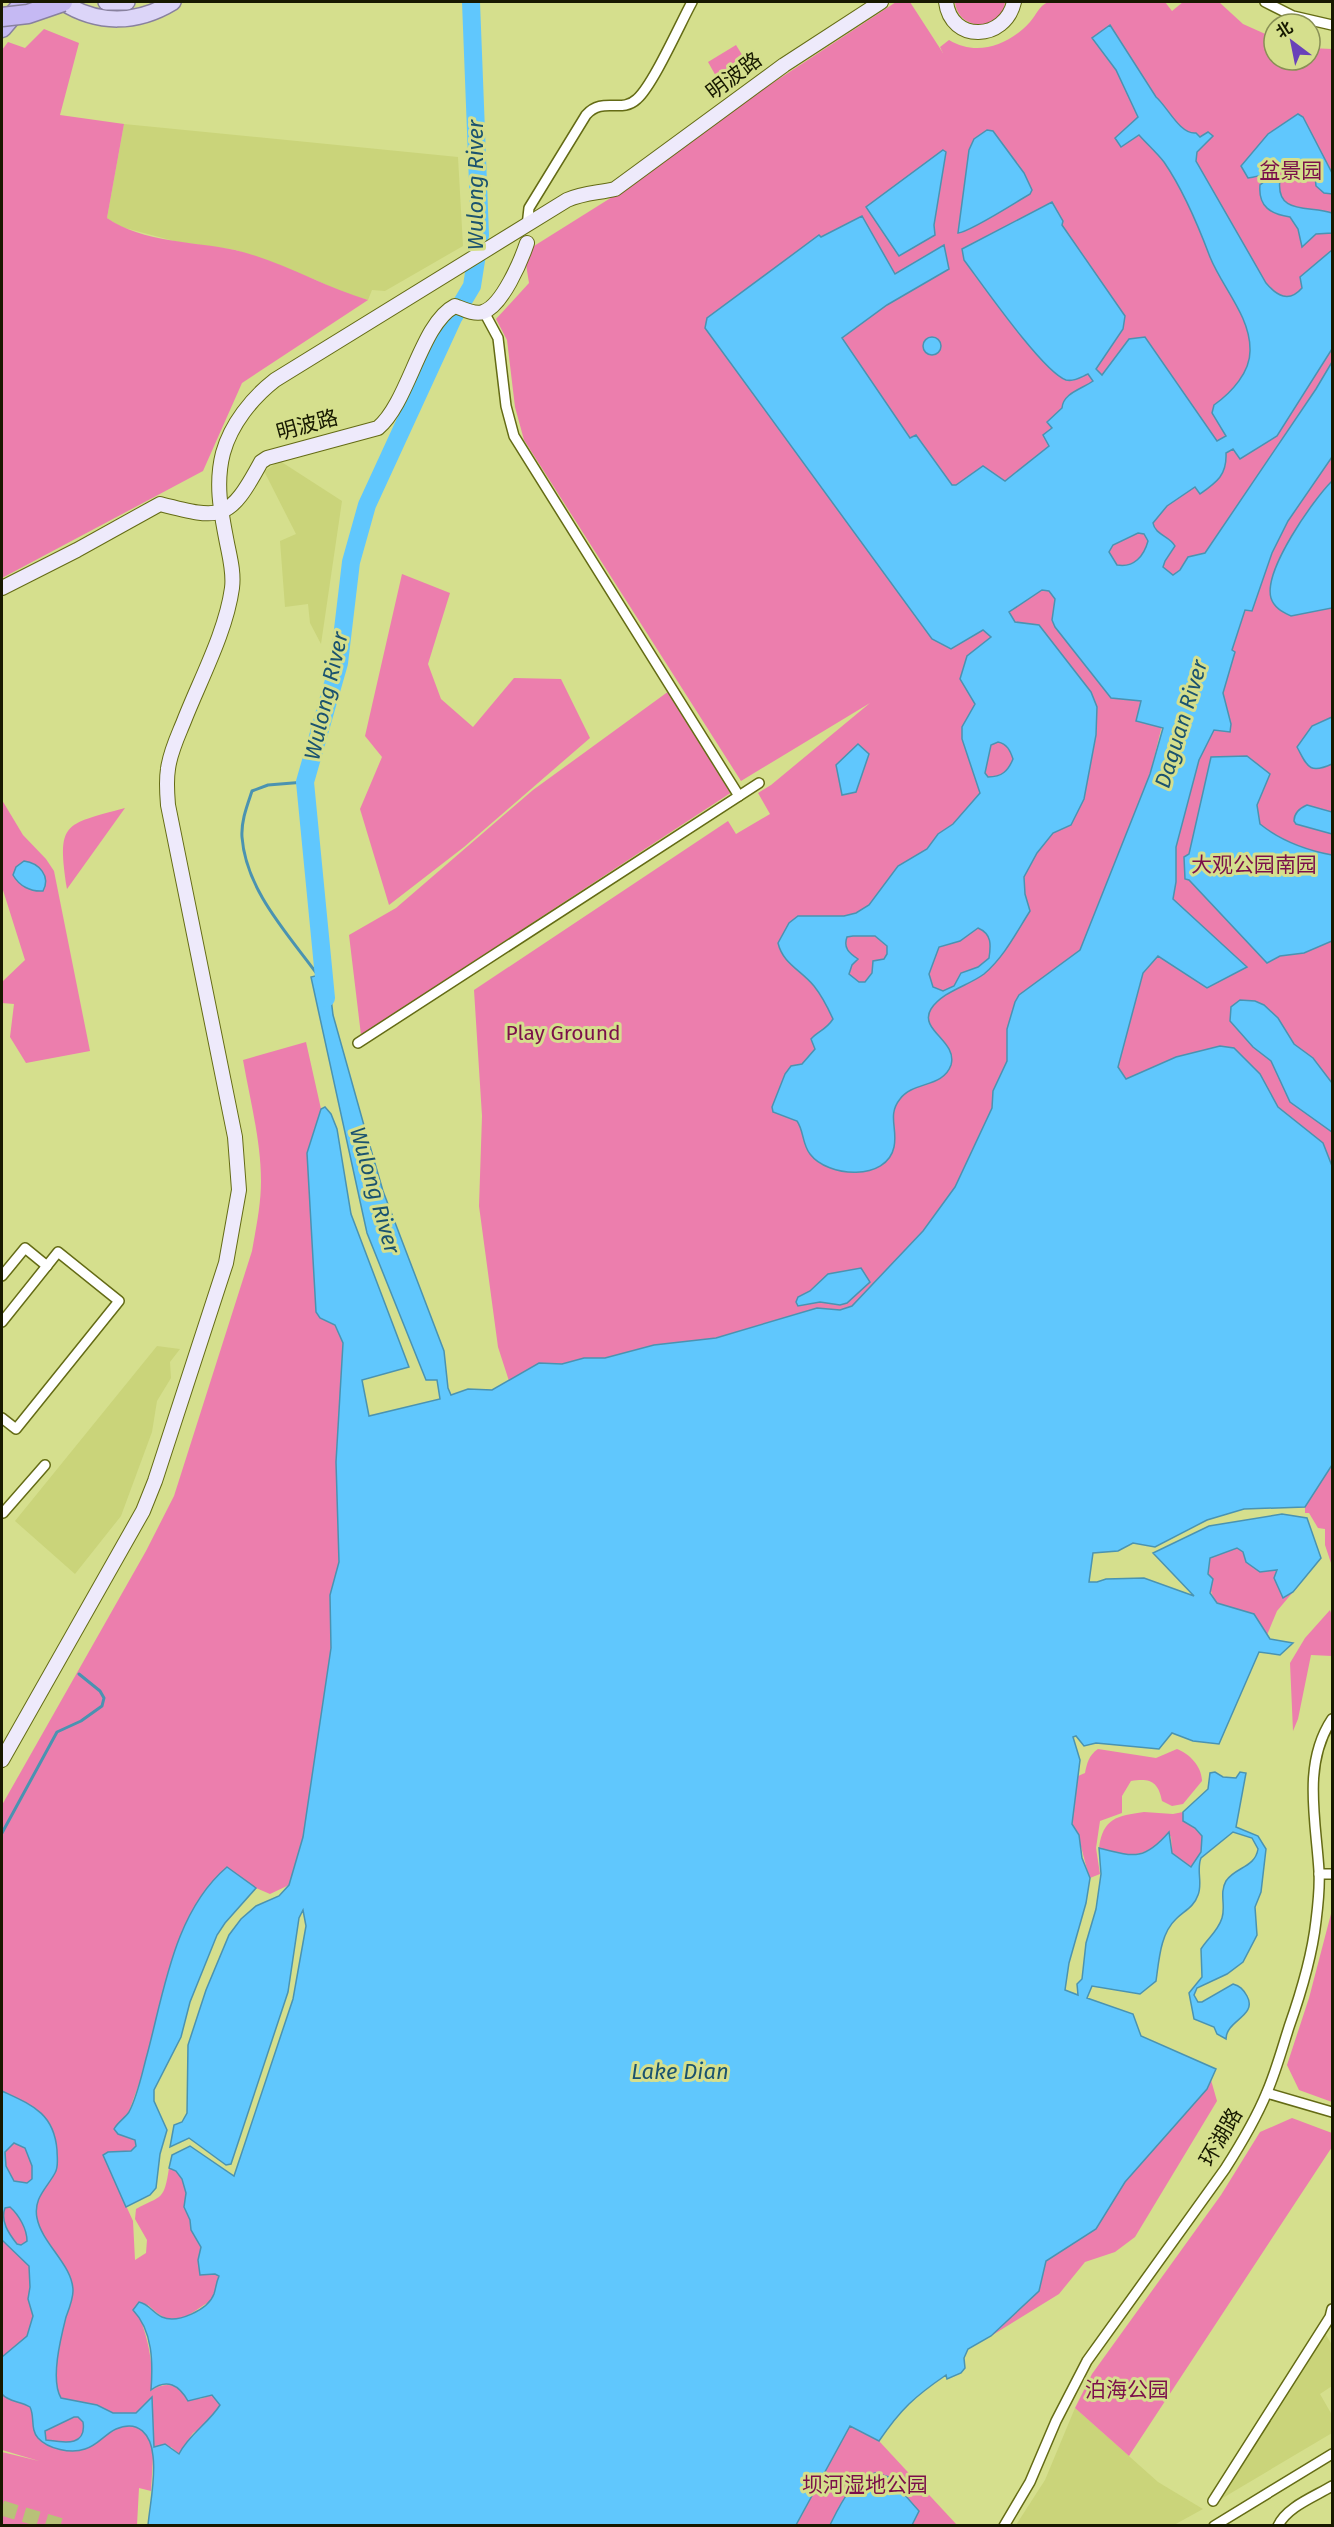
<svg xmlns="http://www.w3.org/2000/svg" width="1334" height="2527" font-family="'Fira Sans','Noto Sans SC',sans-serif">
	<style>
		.built { fill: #cad47a }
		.green { fill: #ec7ead }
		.water { fill: #60c7fd; stroke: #4a93b1; stroke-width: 1.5; fill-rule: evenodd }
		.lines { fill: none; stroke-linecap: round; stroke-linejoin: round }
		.stream { stroke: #4a93b1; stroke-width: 3 }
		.river { stroke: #60c7fd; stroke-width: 18 }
		.primary-tunnel { stroke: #b8c178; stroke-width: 15; stroke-dasharray: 15 8; stroke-linecap: butt }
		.street-casing { stroke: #646b15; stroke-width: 12 }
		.secondary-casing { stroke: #646b15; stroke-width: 16 }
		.primary-casing { stroke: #88819e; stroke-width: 18 }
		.highway-casing { stroke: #88819e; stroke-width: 21 }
		.street { stroke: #fff; stroke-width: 9 }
		.secondary { stroke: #eeeafb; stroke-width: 14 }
		.primary { stroke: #dcd5f8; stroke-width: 15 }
		.highway { stroke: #c5b9f3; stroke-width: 18 }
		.highway-bridge-casing { stroke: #88819e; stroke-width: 21; stroke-linecap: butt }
		.highway-bridge { stroke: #c5b9f3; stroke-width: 18 }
		.labels { text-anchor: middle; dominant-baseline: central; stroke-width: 6; stroke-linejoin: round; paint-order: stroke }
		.street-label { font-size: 21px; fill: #171900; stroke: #d5df8d }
		.park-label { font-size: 21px; fill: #7b104a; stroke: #d5df8d }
		.water-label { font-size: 22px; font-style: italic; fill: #1b536f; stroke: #d5df8d }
	</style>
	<rect width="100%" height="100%" fill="#d5df8d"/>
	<g class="built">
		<polygon points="124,124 458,157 463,246 385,291 372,290 368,300 341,292 316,280 236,250 178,242 121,227 107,218"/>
		<polygon points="280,461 342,501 321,644 310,623 308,604 285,607 280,541 296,534 264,471"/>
		<polygon points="157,1346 180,1349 170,1362 171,1378 157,1401 152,1432 121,1516 75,1574 15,1521"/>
		<polygon points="1325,2333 1332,2345 1332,2386 1320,2394 1332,2415 1332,2433 1221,2499"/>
		<polygon points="1075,2408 1158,2482 1203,2509 1174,2525 1016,2525 1045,2480"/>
	</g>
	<g class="green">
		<path d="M896,2H910L943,53L940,47L949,40C977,57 1009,45 1030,22C1037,14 1038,7 1048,2H1165L1172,11L1183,2H1219L1243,24L1274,38V60H1310V48L1332,49V362L1316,389L1205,553L1150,774L1090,928L1080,950L1019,995L1007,1029V1061L993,1091L992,1108L955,1187L923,1231L852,1306L840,1310L817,1308L716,1338L654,1345L605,1358H584L562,1364L539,1363L509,1381L498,1347L479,1206L482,1116L474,990L728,821L736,834L770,814L758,793L771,785L870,703L741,781L524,440L515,407L507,340L496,319L529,283L526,264L534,246L609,199L712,123Z"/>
		<path d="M955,2H1005C1002,32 958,32 955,2Z"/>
		<path d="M44,29L79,43L60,115L124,124L107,218C144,243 192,241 235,250C279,260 324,287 368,300L242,383L203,471L2,578V50L8,42L25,48Z"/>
		<polygon points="736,45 746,61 717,78 708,62"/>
		<polygon points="1332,457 1332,1166 1323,1143 1278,1107 1260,1074 1176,1057 1126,1079 1118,1067 1143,973 1158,956 1207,987 1172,899 1176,882 1176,847 1199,760 1214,730 1229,732 1231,724 1223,693 1235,652 1232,650 1245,609 1288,521"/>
		<polygon points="402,574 450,593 428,664 441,699 473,727 514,678 561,679 590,738 464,847 389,905 360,809 382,757 365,736"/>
		<polygon points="669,691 732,792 361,1035 349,935 396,908 533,790"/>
		<polygon points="2,800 23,835 46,859 54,871 90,1051 26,1063 10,1037 14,1004 2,1003 2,982 25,960 2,887"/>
		<path d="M125,808L67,889C57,822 63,825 125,808Z"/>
		<path d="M306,1042L321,1109L307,1153L320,1318L335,1325L343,1343L336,1462L339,1562L330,1595L331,1648L303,1837L289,1885L270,1894L256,1888L227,1867L188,1919L175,1950L140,2081L128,2114L118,2123V2134L135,2140L137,2146L131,2151L108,2152L103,2155L133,2221L135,2260L146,2253L147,2240L135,2219L136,2209C162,2195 164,2201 169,2168L176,2171L182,2179L186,2193L184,2207L190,2220L191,2230L201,2247L198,2260L219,2276C216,2283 216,2288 214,2294C212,2300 206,2304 201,2307C178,2323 169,2325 148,2305L140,2318C149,2342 153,2364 152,2390C170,2378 183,2390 200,2399L212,2395L220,2405L204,2426L193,2433L179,2454L171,2447L153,2457L151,2491L139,2488L137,2525L2,2526V2452L39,2461L2,2450V1805L146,1551L174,1496L252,1251C256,1228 261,1205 261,1181C261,1141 250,1100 243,1060Z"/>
		<polygon points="1332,1465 1332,1566 1325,1545 1325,1529 1318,1528 1309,1513 1305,1513 1305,1507"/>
		<path d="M1237,1548L1277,1570L1283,1598L1293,1592L1277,1611L1267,1635L1254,1614L1217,1603C1207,1589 1208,1575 1210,1558Z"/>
		<polygon points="1330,1610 1332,1616 1332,1656 1311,1655 1298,1719 1293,1731 1290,1663 1305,1638"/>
		<path d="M1098,1749L1156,1758L1177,1749C1190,1754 1202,1767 1202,1781L1183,1804L1172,1806L1162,1801C1158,1781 1150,1778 1131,1781L1122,1796V1813L1100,1821L1096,1848L1100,1874L1090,1878C1083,1860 1082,1840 1072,1825L1078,1776L1085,1773C1087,1763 1089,1755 1098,1749Z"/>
		<path d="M1144,1812L1173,1814L1183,1812V1821L1195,1828L1202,1836L1201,1852L1191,1868L1172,1853L1171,1836C1139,1858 1136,1858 1099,1848C1103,1818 1117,1816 1144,1812Z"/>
		<polygon points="1332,1910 1332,2102 1299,2090 1287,2065 1309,1998"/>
		<polygon points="1211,2080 1217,2101 1135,2237 1115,2252 1085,2262 1059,2294 991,2336 1039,2291 1046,2261 1096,2229 1125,2182 1207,2089"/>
		<polygon points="1292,2118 1332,2133 1332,2147 1129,2456 1075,2408 1092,2374 1221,2195 1260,2132"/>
		<polygon points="850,2426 879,2441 957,2525 796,2526"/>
	</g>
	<g class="water">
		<path d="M1110,25L1156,97C1167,106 1180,135 1196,133L1200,137L1208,132L1213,136L1197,152L1196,161L1266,283C1277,296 1289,303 1302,288L1300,277L1332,250V349L1277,436L1240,459L1233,449L1226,453C1227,475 1217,482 1200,494L1195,487L1167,506L1153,523C1155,535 1170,536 1175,546L1165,561L1163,567L1173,575L1180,570L1188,557L1205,553L1316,389L1332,362V457L1288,521L1272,553L1252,611L1245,610L1232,650L1235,652L1223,693L1231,724L1230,732L1214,730L1199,760L1176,847V882L1173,899L1247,967L1207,988L1158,956L1143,973L1118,1067L1126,1079L1176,1057L1220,1046L1234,1048L1260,1074L1278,1107L1323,1143L1332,1166V1465L1305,1507L1244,1509L1207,1520L1155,1547L1133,1543L1118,1551L1093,1553L1089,1582H1097L1106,1579L1144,1578L1194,1596L1153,1553L1209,1526L1282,1514L1307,1518L1321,1558L1293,1592L1283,1598L1274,1578L1277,1570L1260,1572L1246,1562L1243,1552L1237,1548L1210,1558L1208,1574L1213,1579L1210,1593L1217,1603L1254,1614L1270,1639L1293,1643L1280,1655L1259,1652L1219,1744L1193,1741L1172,1733L1159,1749L1096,1743L1084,1746L1076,1736L1073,1737L1080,1760L1072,1824L1079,1835L1082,1858L1090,1878L1086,1903L1069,1963L1065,1990L1078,1995L1077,1984L1082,1979L1086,1943L1096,1909L1101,1874L1099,1848C1134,1857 1144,1861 1169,1832L1172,1853L1191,1867L1201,1852L1202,1836L1195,1828L1183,1821V1812L1208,1789L1210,1773L1215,1772L1223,1777L1236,1778L1240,1772L1246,1773L1236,1827L1258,1836L1266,1849L1261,1892L1255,1907L1257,1935L1243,1962L1227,1974L1197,1988L1194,1995L1198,2002H1202L1233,1984C1240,1986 1243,1989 1247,1996C1258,2016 1226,2020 1226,2039L1217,2034L1214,2027L1194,2019L1189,1993L1202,1977L1201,1949C1208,1938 1218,1931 1222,1918C1226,1906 1219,1893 1226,1881C1235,1867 1255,1868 1258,1849L1252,1838L1233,1832L1201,1858C1196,1870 1203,1883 1198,1895C1194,1907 1184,1911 1176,1919C1160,1934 1159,1961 1156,1981L1140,1994L1092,1986L1087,1998L1133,2014L1141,2036L1216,2069L1207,2089L1125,2182L1096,2229L1046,2261L1039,2291L991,2336L968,2349L964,2358L965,2368L961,2373L947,2379L946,2375C914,2397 901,2409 879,2441L850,2426L796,2525H148C150,2504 156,2477 153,2456C151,2435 139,2419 116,2429C105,2434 97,2446 85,2449C71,2454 48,2449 38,2438C30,2429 35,2417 30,2407C21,2401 8,2402 2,2394V2357L27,2336L33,2316L28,2299L30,2287L29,2266L2,2240V2091C32,2105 54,2113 57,2150C57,2158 59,2166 55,2173C47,2188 33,2198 37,2218C42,2244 73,2265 73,2291C73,2299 69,2309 66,2317C61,2337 50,2380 61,2398L97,2405L113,2413H136L152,2397L154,2447L165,2444L179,2454C189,2434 208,2424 220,2405L212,2395L188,2401C179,2385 167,2378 151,2390C153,2363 153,2331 133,2310L139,2302C149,2304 153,2313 162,2317C177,2324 208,2310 214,2294C216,2288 216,2283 219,2276L215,2274L200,2275L198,2260L201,2247L191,2230L190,2220L184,2207L186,2193L182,2179L176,2171L169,2168L172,2155L190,2146L234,2176L293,1999L306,1926L303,1910L299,1918L288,1992L231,2164L226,2165L189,2138L170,2147L174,2125L182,2122L187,2113L188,2045L206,1990L229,1935L241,1919L256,1906L279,1896L289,1885L303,1837L331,1648L330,1595L339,1562L336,1462L343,1343L335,1325L320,1318L316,1312L307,1153L321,1109L325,1107L331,1114L337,1129L351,1214L409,1367L362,1380L369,1416L440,1399L437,1380H426L367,1233L311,977L328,973L333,1015L365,1129L383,1191L444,1351L448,1388L451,1395L468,1389L492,1390L539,1363L562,1364L584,1358H605L654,1345L716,1338L817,1308L840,1310L852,1306L923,1231L955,1187L992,1108L993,1091L1007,1061V1029L1015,1002L1019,995L1080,950L1150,774L1163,728L1136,721L1141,701L1111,698L1055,627L1052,620L1055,599L1049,591L1042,590L1009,612L1015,622L1039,625L1091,692L1097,707L1096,735L1084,799L1071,825L1053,833L1037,853L1024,877L1025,894L1030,911C1016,933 1004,957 984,974C968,986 943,991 931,1009C918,1030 958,1041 951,1065C943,1088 913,1081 900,1099C887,1115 898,1129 894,1147C887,1181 828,1178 810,1154C802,1144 804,1131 797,1121L773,1112L772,1107L785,1074L791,1066L802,1064L815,1049L811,1039C818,1031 826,1030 833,1019C828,1008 822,996 814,986C801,970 783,964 778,943L789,923L798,916H844L856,913L869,905L898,866L927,849L938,834L953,824L980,793L962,739V727L975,704L960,679L967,656L991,637L983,630L951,649L932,639L705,328L707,318L819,235L821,237L862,216L895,274L944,245L949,269L887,305L842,338L910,438L916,435L952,485H956L983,466L1005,481L1049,446L1043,435L1052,428L1047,422L1062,408C1063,393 1082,389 1093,381L1088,374C1081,377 1074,382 1066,380C1043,372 982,284 964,260L962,249L1052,202L1063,221L1062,225L1125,316L1123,329L1096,369L1102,375L1129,339L1145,337L1217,441L1226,436L1212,413L1214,405C1231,393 1251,372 1250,349C1250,316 1222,287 1210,257C1198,225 1184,191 1164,162C1157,153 1147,144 1139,135L1121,147L1115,138L1138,117L1116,70L1092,38ZM1138,533L1144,534L1148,541C1144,556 1134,568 1117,565L1109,552L1113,545ZM998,742C1007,744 1010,750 1013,759C1008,771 1002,777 988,777L985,773L991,745ZM978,928C992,934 991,945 989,958L978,967L961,973L954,986L943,991L933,987L929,974L939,947L960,941ZM853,936H875L887,946V954L884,959L873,961L872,973L865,982H859L849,974L852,965L858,959C849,953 843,948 847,937ZM14,2143L25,2148L32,2166V2179L27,2183L14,2181L6,2166L5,2152ZM10,2207C19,2215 27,2229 27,2241L21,2245L17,2244C9,2234 0,2221 5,2208ZM74,2417H78L83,2422C87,2448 62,2442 46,2440L45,2431Z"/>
		<path d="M1298,114L1303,117L1332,173V194L1324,193L1316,186L1315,177L1300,164C1282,165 1267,176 1248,178L1241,166L1268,134Z"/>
		<path d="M987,130L993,131L1024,173L1032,190L1030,194C1016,202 970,232 958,233L969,150L974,139Z"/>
		<polygon points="943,150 946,152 934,225 935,235 899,256 866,207"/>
		<path d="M1269,178L1280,179C1275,216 1310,205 1332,213V233L1316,234L1302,247L1298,229L1290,217C1271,214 1258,207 1260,185Z"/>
		<circle cx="932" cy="346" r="9"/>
		<path d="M1332,481V608L1291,616C1283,612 1274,608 1271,598C1263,571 1313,500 1332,481Z"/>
		<path d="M1332,717V764C1308,775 1307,765 1297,747L1312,726Z"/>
		<polygon points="858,744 869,754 856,792 842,795 836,765"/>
		<path d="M1247,756L1270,774L1257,805L1260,824C1281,841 1306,850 1332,855V941L1304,953L1280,956L1267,963L1189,880L1185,879L1184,857L1189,854L1211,757Z"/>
		<path d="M1307,805L1332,812V834L1296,824L1294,821C1294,813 1300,808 1307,805Z"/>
		<path d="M24,861C39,863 51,876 43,891C31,892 19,886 13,875L16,867Z"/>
		<polygon points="1240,1000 1255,1001 1264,1005 1278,1018 1294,1044 1313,1058 1332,1083 1332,1132 1290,1102 1271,1061 1253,1047 1230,1021 1231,1007"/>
		<polygon points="861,1268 870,1282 847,1303 840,1305 820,1302 798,1306 796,1302 798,1297 810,1291 828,1274"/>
		<path d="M227,1867L256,1888L225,1923L217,1935L190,2002L181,2037L154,2090V2101L167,2130L160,2154L156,2188L150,2195L126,2207L103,2155L108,2152L131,2151L136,2146L135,2140L118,2134L114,2129C118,2122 125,2118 129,2112C138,2095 142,2073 147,2055C164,1992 174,1912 227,1867Z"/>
		<path d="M875,2473L889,2477L919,2511L912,2525H830C841,2503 850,2482 875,2473Z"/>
	</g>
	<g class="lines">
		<g class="stream">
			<path d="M305,782L268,785L252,791C247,806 241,821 242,837C246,891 289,935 320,978"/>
			<polyline points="2,1833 57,1732 81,1721 102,1706 104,1698 100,1691 79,1674"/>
		</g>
		<polyline class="river" points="326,998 305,782 339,663 351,562 367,505 453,318 472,286 480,235 471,2"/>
		<polyline class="primary-tunnel" points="2,2508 62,2526"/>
		<defs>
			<g id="street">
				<polyline points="1265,2 1293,16 1332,25"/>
				<path d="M527,226L529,208L586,115C603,96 621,114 637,99C653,85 680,24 692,2"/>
				<polyline points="484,312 498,338 506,406 514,436 739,796"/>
				<polyline points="358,1043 759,783"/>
				<polyline points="2,1276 25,1248 47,1266"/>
				<polyline points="2,1322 58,1252 119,1301 16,1429 2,1418"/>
				<polyline points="2,1512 3,1513 45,1465"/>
				<polyline points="1319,1874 1332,1874"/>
				<polyline points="1267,2093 1332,2112"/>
				<polyline points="1213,2501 1330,2317 1332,2309"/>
				<path d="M1004,2526L1030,2482L1056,2421L1087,2361L1225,2169C1241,2144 1256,2119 1267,2092C1276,2071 1282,2049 1289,2027C1301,1993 1312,1957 1316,1921C1318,1905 1320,1887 1319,1871C1316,1820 1302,1764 1332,1719"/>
				<polyline points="1214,2526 1332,2454"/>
				<path d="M1278,2526C1286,2507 1316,2496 1332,2486"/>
			</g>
			<g id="secondary">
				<path d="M946,2C951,43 1005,41 1014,2"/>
				<path d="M2,588L77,550L160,504C222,520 229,521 261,462L267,458L378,428C409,402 421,323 455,306C463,309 475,315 483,312C502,306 521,261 527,243"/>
				<path d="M2,1760L143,1511L155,1481L226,1263L239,1190L235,1137L168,805C167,793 166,781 168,769C170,752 178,736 184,721C200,680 226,632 232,588C234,573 230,558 227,543C221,512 215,484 223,453C231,424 252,398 275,380L567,200C583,193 598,193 615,189L784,65L881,2"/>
			</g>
			<g id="primary">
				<path d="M62,2C98,25 137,24 173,2"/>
				<polyline points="106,2 127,2"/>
			</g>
			<polyline id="highway" points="2,28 24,2"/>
		</defs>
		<use href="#street" class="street-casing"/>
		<use href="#secondary" class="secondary-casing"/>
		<use href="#primary" class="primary-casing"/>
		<use href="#highway" class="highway-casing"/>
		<use href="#street" class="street"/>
		<use href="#secondary" class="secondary"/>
		<use href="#primary" class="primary"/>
		<use href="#highway" class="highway"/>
		<defs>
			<polyline id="highway-bridge" points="2,17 28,14 63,2"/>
		</defs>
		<use href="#highway-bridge" class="highway-bridge-casing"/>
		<use href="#highway-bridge" class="highway-bridge"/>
	</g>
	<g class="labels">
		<g class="street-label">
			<text transform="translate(734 76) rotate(-37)">明波路</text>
			<text transform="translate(307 425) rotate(-15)">明波路</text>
			<text transform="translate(1221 2137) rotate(-60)">环湖路</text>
		</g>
		<g class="park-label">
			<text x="1291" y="171">盆景园</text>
			<text x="1254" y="865">大观公园南园</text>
			<text x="563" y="1033">Play Ground</text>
			<text x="1127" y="2390">泊海公园</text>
			<text x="865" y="2485">坝河湿地公园</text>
		</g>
		<g class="water-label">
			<text transform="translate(475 185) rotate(-90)">Wulong River</text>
			<text transform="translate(326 696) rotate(-77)">Wulong River</text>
			<text transform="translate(1181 724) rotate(-73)">Daguan River</text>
			<text transform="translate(375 1190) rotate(74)">Wulong River</text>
			<text x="680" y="2071">Lake Dian</text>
		</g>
	</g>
	<rect width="1334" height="2527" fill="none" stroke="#171900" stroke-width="6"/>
	<g transform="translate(1292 42) rotate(328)"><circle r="28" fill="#d5df8d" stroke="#899055" stroke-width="1.5"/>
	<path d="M0-4.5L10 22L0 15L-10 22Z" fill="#6941b9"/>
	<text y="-9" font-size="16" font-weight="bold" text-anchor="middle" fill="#171900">北</text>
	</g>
</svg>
